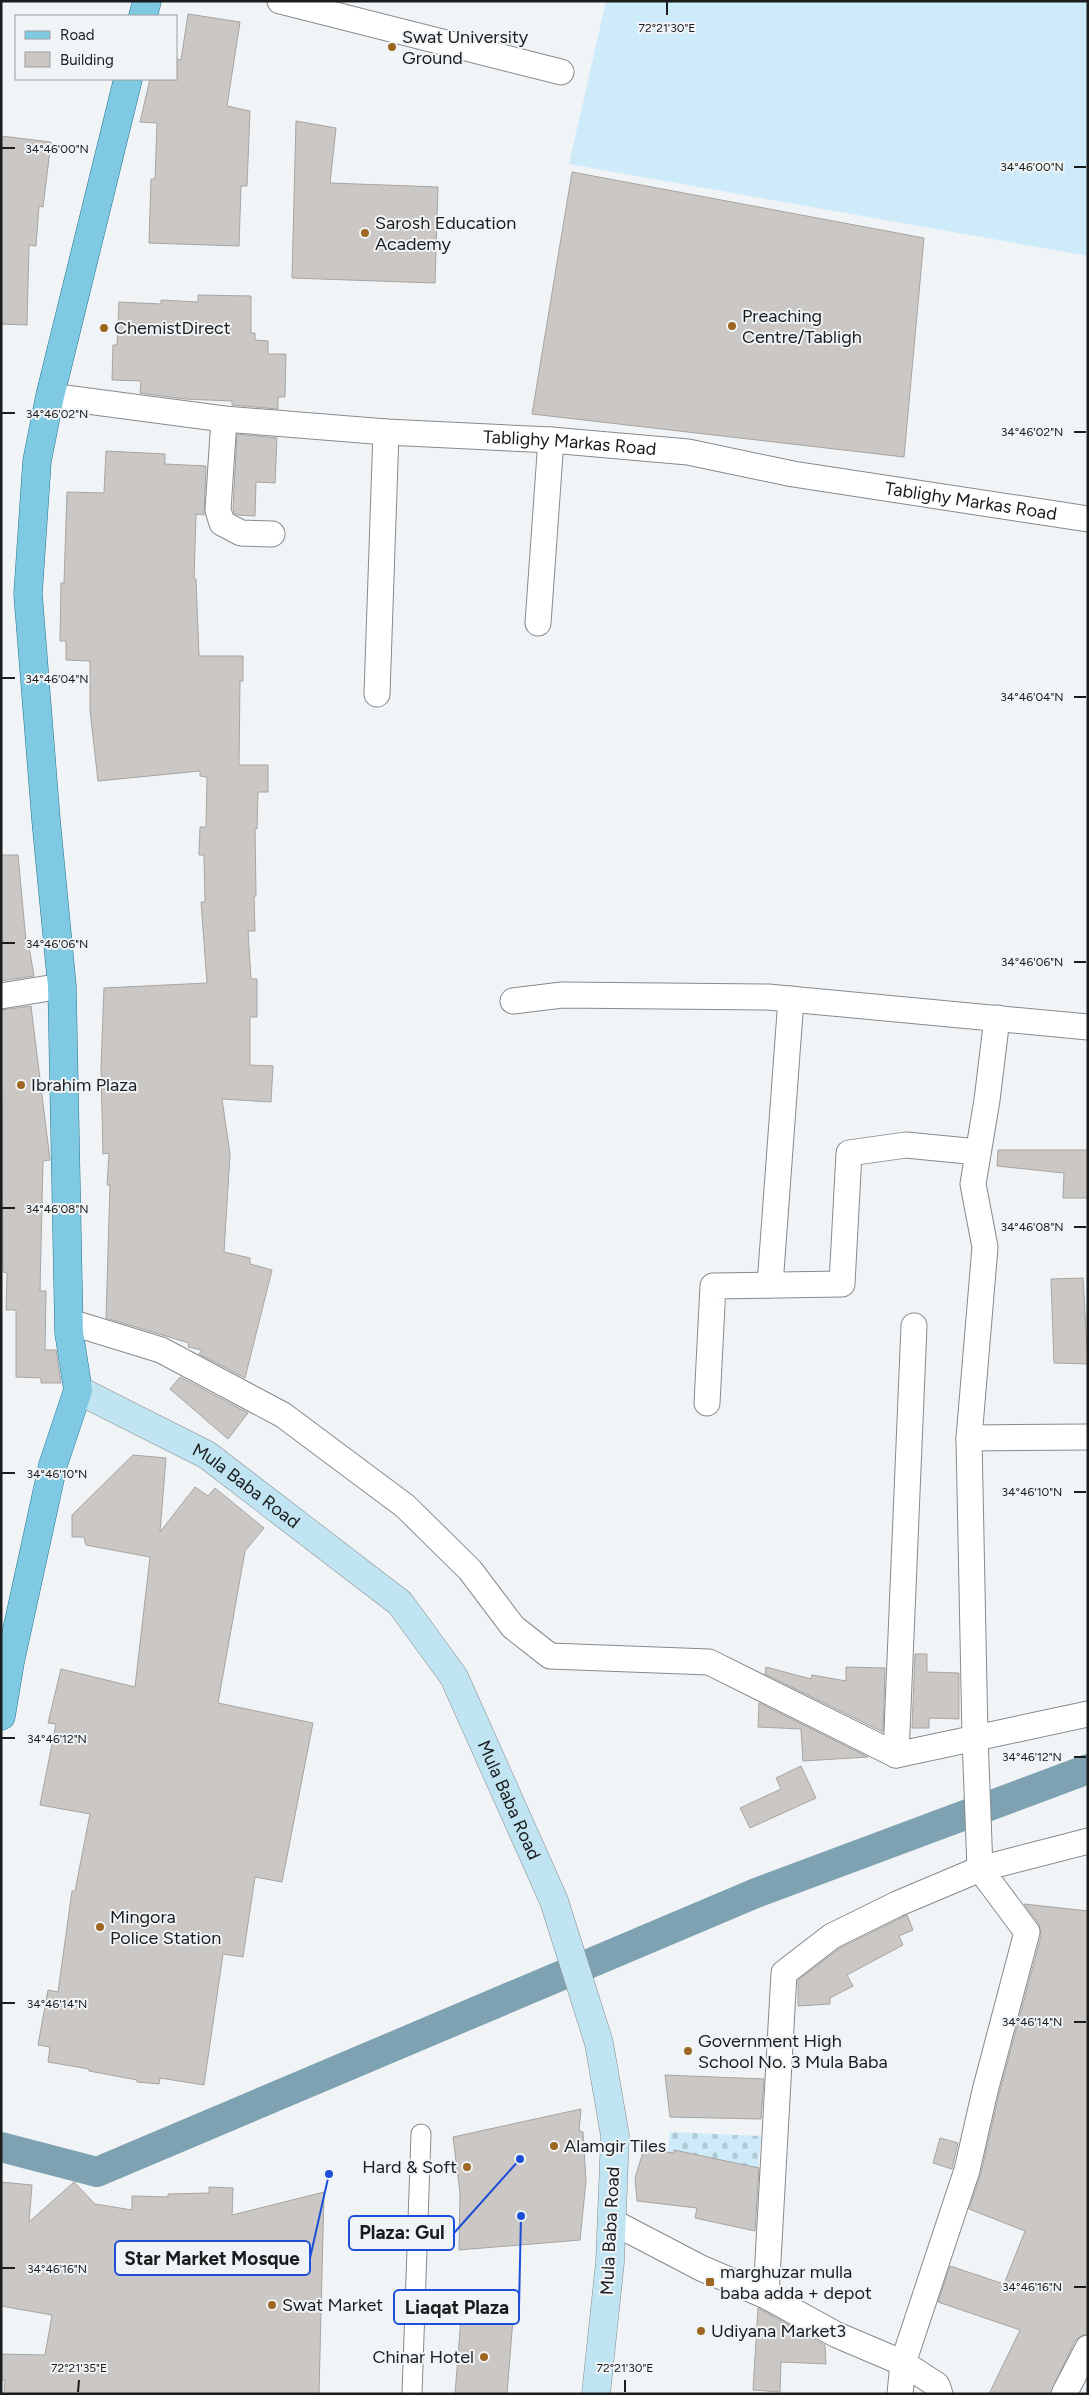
<svg xmlns="http://www.w3.org/2000/svg" width="1089" height="2395" font-family="Figtree,sans-serif">
	<style>
		.cemetery { fill: url(#cemetery-stones) }
		.pitch { fill: #cdebf9 }
		.lines { fill: none; stroke-linecap: round; stroke-linejoin: round }
		.canal { stroke: #7fa2b2; stroke-width: 30 }
		.building { fill: #cac7c4; stroke: #a7a4a1 }
		.pedestrian-casing { stroke: #878a8c; stroke-width: 21 }
		.minor-casing { stroke: #878a8c; stroke-width: 27 }
		.secondary-casing { stroke: #878a8c; stroke-width: 29 }
		.primary-casing { stroke: #267592; stroke-width: 29 }
		.pedestrian { stroke: #fff; stroke-width: 19 }
		.minor { stroke: #fff; stroke-width: 25 }
		.secondary { stroke: #c0e4f1; stroke-width: 28 }
		.primary { stroke: #80c9e3; stroke-width: 28 }
		.ticks { fill: none; stroke: #1b1c1d; stroke-width: 2 }
		.poi-dot { fill: #9d6721; stroke: #f0f4f6; stroke-width: 2 }
		.labels { text-anchor: middle; dominant-baseline: central; stroke-width: 4; stroke-linejoin: round; paint-order: stroke }
		.poi-label { font-size: 18px; fill: #1b1c1d; stroke: #f0f4f6; text-anchor: start }
		.street-label { font-size: 18px; fill: #1b1c1d; stroke: #f0f4f6 }
		.ticks-label { font-size: 12px; text-anchor: middle; fill: #1b1c1d; stroke: #f0f4f6; stroke-width: 4; stroke-linejoin: round; paint-order: stroke }
		.leader { fill: none; stroke: #1d4ed8; stroke-width: 2 }
		.callout-dot { fill: #1d4ed8; stroke: #f0f4f6; stroke-width: 2 }
		.callout { fill: #f0f4f6; stroke: #1d4ed8; stroke-width: 2 }
		.callout-label { font-size: 19px; text-anchor: middle; font-weight: bold; fill: #1b1c1d }
	</style>
	<defs>
		<pattern id="cemetery-stones" width="16" height="16" patternUnits="userSpaceOnUse" patternTransform="scale(1.25)"><rect width="16" height="16" fill="#cdebf9"/><path d="M2 7V4a2 2 0 0 1 4 0v3zM10 15v-3a2 2 0 0 1 4 0v3z" fill="#afc9d5"/></pattern>
	</defs>
	<rect width="100%" height="100%" fill="#f0f4f6"/>
	<polygon class="cemetery" points="670,2132 761,2136 758,2168 668,2152"/>
	<polygon class="pitch" points="606,1 1088,1 1088,256 569,164"/>
	<g class="lines">
		<polyline class="canal" points="1,2147 97,2172 756,1893 1088,1769"/>
	</g>
	<g class="building">
		<polygon points="188,14 240,22 227,106 250,111 247,186 241,186 239,246 149,243 151,179 155,179 157,123 140,122 150,79 176,79 176,59 181,60"/>
		<polygon points="296,121 336,128 330,183 438,187 435,283 292,278"/>
		<polygon points="1,136 51,142 43,207 39,206 36,246 29,245 27,325 1,324"/>
		<polygon points="572,172 924,238 904,457 532,414"/>
		<polygon points="198,295 251,296 251,333 255,333 255,340 268,341 268,354 286,354 285,397 278,397 278,409 232,405 232,401 185,399 140,393 141,381 112,380 113,345 117,345 119,302 161,304 161,300 198,302"/>
		<polygon points="237,434 277,438 275,483 256,482 255,516 238,515 234,513 233,508"/>
		<polygon points="106,451 165,454 165,464 206,466 204,515 196,514 194,579 196,579 197,605 199,656 243,656 243,681 240,681 239,765 268,765 268,792 258,792 257,829 255,828 256,896 254,896 255,931 248,931 251,979 257,979 257,1017 250,1017 250,1065 273,1066 271,1102 222,1099 230,1154 224,1252 250,1258 250,1264 272,1270 245,1378 199,1354 202,1350 188,1347 189,1343 106,1318 110,1185 107,1185 109,1153 103,1154 101,1067 104,988 207,983 201,902 205,902 204,855 199,855 200,827 206,827 207,777 200,776 200,771 98,781 90,710 90,661 66,660 66,641 60,641 61,583 64,583 67,492 104,493"/>
		<polygon points="1,855 18,855 26,941 28,941 34,976 1,981"/>
		<polygon points="31,1006 50,1160 43,1161 40,1291 46,1291 45,1350 56,1350 61,1383 41,1383 41,1378 16,1377 16,1310 6,1310 7,1273 3,1272 1,1010"/>
		<polygon points="998,1150 1088,1150 1088,1198 1063,1198 1064,1173 997,1166"/>
		<polygon points="1083,1278 1088,1364 1054,1363 1051,1279"/>
		<polygon points="180,1377 248,1413 228,1439 170,1389"/>
		<polygon points="133,1455 166,1458 160,1532 195,1487 208,1496 215,1488 264,1528 245,1551 218,1703 313,1723 282,1882 255,1877 243,1957 223,1954 204,2085 160,2078 159,2084 137,2082 137,2080 89,2071 89,2069 48,2062 50,2047 38,2045 48,1990 58,1992 72,1891 75,1891 90,1814 40,1805 56,1724 48,1723 61,1669 135,1687 150,1557 86,1545 84,1537 72,1537 72,1515"/>
		<polygon points="915,1654 927,1654 927,1672 959,1673 959,1719 929,1718 929,1728 912,1728"/>
		<polygon points="766,1667 811,1679 812,1675 846,1681 846,1667 885,1668 883,1732 765,1674"/>
		<polygon points="759,1703 868,1757 803,1761 801,1729 758,1727"/>
		<polygon points="801,1766 816,1798 750,1828 740,1808 781,1789 776,1778"/>
		<polygon points="1024,1904 1088,1911 1088,2334 1081,2336 1075,2341 1050,2394 989,2394 1020,2330 938,2302 950,2266 1004,2284 1025,2231 969,2209 981,2173 999,2094 1041,1936 1039,1924"/>
		<polygon points="907,1915 913,1930 899,1936 903,1945 847,1975 853,1986 830,1998 830,2004 798,2006 798,1980 840,1948"/>
		<polygon points="665,2075 764,2079 761,2119 670,2117"/>
		<polygon points="581,2109 579,2131 583,2132 586,2181 580,2240 459,2250 460,2193 453,2137"/>
		<polygon points="940,2138 958,2143 952,2169 933,2163"/>
		<polygon points="644,2149 674,2153 674,2150 759,2168 755,2231 695,2218 697,2208 637,2201 635,2178"/>
		<polygon points="1,2182 32,2185 29,2222 74,2182 95,2204 132,2210 132,2196 168,2197 168,2194 209,2193 209,2187 233,2188 232,2215 324,2192 319,2394 4,2394 5,2380 1,2380 1,2354 45,2355 52,2315 1,2306"/>
		<polygon points="758,2308 825,2345 826,2364 781,2362 780,2392 753,2390"/>
		<polygon points="461,2318 513,2319 507,2394 455,2394"/>
	</g>
	<g class="lines">
		<defs>
			<polyline id="pedestrian" points="412,2394 421,2134"/>
			<g id="minor">
				<polyline points="280,1 561,72"/>
				<path id="s1" d="M50,396L224,419L386,432L551,440L688,452L793,474L1088,519"/>
				<polyline points="224,419 218,510 222,523 241,533 272,534"/>
				<polyline points="538,623 551,440"/>
				<polyline points="377,694 386,432"/>
				<polyline points="1,996 62,986"/>
				<polyline points="513,1001 562,995 768,997 1088,1027"/>
				<polyline points="770,1285 791,999"/>
				<polyline points="70,1322 161,1350 283,1415 405,1506 470,1570 513,1627 550,1656 709,1662 896,1755 1088,1714"/>
				<polyline points="707,1403 713,1286 842,1284 849,1153 906,1145 978,1152"/>
				<polyline points="969,1438 1088,1437"/>
				<polyline points="896,1755 914,1326"/>
				<polyline points="611,2221 701,2268 766,2296 837,2335 903,2363 937,2385 940,2394"/>
				<polyline points="766,2296 784,1973 832,1936 897,1904 980,1869 1088,1841"/>
				<polyline points="900,2394 903,2363 967,2170 985,2091 1027,1932 980,1869 975,1737 969,1438 985,1247 973,1184 987,1100 997,1018"/>
				<polyline points="1064,2394 1088,2348"/>
			</g>
			<g id="secondary">
				<path id="s2" d="M78,1390L207,1455L400,1603L454,1677L554,1901L599,2043L615,2136L610,2262L596,2394"/>
			</g>
			<g id="primary">
				<polyline points="143,16 147,1"/>
				<polyline points="1,1716 10,1662 53,1465 78,1390 69,1333 62,986 46,820 28,594 37,461 50,396 128,79"/>
			</g>
		</defs>
		<use href="#pedestrian" class="pedestrian-casing"/>
		<use href="#minor" class="minor-casing"/>
		<use href="#secondary" class="secondary-casing"/>
		<use href="#primary" class="primary-casing"/>
		<use href="#pedestrian" class="pedestrian"/>
		<use href="#minor" class="minor"/>
		<use href="#secondary" class="secondary"/>
		<use href="#primary" class="primary"/>
	</g>
	<path class="ticks" d="M667,15V2M2,148H15M1074,167H1086M2,413H15M1074,432H1086M2,678H15M1074,697H1086M2,943H15M1074,962H1086M2,1208H15M1074,1227H1086M2,1473H15M1074,1492H1086M2,1738H15M1074,1757H1086M2,2003H15M1074,2022H1086M2,2268H15M1074,2287H1086M78,2392L79,2380M625,2392V2380"/>
	<g class="poi-dot">
		<circle cx="392" cy="47" r="5"/>
		<circle cx="365" cy="233" r="5"/>
		<circle cx="732" cy="326" r="5"/>
		<circle cx="104" cy="328" r="5"/>
		<circle cx="21" cy="1085" r="5"/>
		<circle cx="100" cy="1927" r="5"/>
		<circle cx="688" cy="2051" r="5"/>
		<circle cx="554" cy="2146" r="5"/>
		<circle cx="467" cy="2167" r="5"/>
		<rect x="705" y="2277" width="10" height="10" rx="2.5"/>
		<circle cx="272" cy="2305" r="5"/>
		<circle cx="701" cy="2331" r="5"/>
		<circle cx="484" cy="2357" r="5"/>
	</g>
	<g class="labels">
		<g class="poi-label">
			<text x="402" y="37">Swat University<tspan x="402" dy="21">Ground</tspan></text>
			<text x="375" y="223">Sarosh Education<tspan x="375" dy="21">Academy</tspan></text>
			<text x="742" y="316">Preaching<tspan x="742" dy="21">Centre/Tabligh</tspan></text>
			<text x="114" y="328">ChemistDirect</text>
			<text x="31" y="1085">Ibrahim Plaza</text>
			<text x="110" y="1917">Mingora<tspan x="110" dy="21">Police Station</tspan></text>
			<text x="698" y="2041">Government High<tspan x="698" dy="21">School No. 3 Mula Baba</tspan></text>
			<text x="564" y="2146">Alamgir Tiles</text>
			<text x="457" y="2167" text-anchor="end">Hard &amp; Soft</text>
			<text x="720" y="2272">marghuzar mulla<tspan x="720" dy="21">baba adda + depot</tspan></text>
			<text x="282" y="2305">Swat Market</text>
			<text x="711" y="2331">Udiyana Market3</text>
			<text x="474" y="2357" text-anchor="end">Chinar Hotel</text>
		</g>
		<g class="street-label">
			<text stroke="none"><textPath href="#s1" startOffset="522">Tablighy Markas Road</textPath></text>
			<text stroke="none"><textPath href="#s1" startOffset="928">Tablighy Markas Road</textPath></text>
			<text stroke="none"><textPath href="#s2" startOffset="194">Mula Baba Road</textPath></text>
			<text stroke="none"><textPath href="#s2" startOffset="614">Mula Baba Road</textPath></text>
			<text transform="translate(610 2231) rotate(-87)">Mula Baba Road</text>
		</g>
	</g>
	<g class="ticks-label">
		<text x="667" y="32">72°21'30"E</text>
		<text x="57" y="153">34°46'00"N</text>
		<text x="1032" y="171">34°46'00"N</text>
		<text x="57" y="418">34°46'02"N</text>
		<text x="1032" y="436">34°46'02"N</text>
		<text x="57" y="683">34°46'04"N</text>
		<text x="1032" y="701">34°46'04"N</text>
		<text x="57" y="948">34°46'06"N</text>
		<text x="1032" y="966">34°46'06"N</text>
		<text x="57" y="1213">34°46'08"N</text>
		<text x="1032" y="1231">34°46'08"N</text>
		<text x="57" y="1478">34°46'10"N</text>
		<text x="1032" y="1496">34°46'10"N</text>
		<text x="57" y="1743">34°46'12"N</text>
		<text x="1032" y="1761">34°46'12"N</text>
		<text x="57" y="2008">34°46'14"N</text>
		<text x="1032" y="2026">34°46'14"N</text>
		<text x="57" y="2273">34°46'16"N</text>
		<text x="1032" y="2291">34°46'16"N</text>
		<text x="79" y="2372">72°21'35"E</text>
		<text x="625" y="2372">72°21'30"E</text>
	</g>
	<path class="leader" d="M520 2159L454 2233M329 2174L310 2258M521 2216L519 2307"/>
	<g class="callout-dot">
		<circle cx="520" cy="2159" r="5"/>
		<circle cx="329" cy="2174" r="5"/>
		<circle cx="521" cy="2216" r="5"/>
	</g>
	<g class="callout">
		<rect x="349" y="2216" width="105" height="34" rx="5"/>
		<rect x="115" y="2241" width="195" height="34" rx="5"/>
		<rect x="394" y="2290" width="125" height="34" rx="5"/>
	</g>
	<g class="callout-label">
		<text x="402" y="2239">Plaza: Gul</text>
		<text x="212" y="2265">Star Market Mosque</text>
		<text x="457" y="2314">Liaqat Plaza</text>
	</g>
	<rect width="1089" height="2395" fill="none" stroke="#1b1c1d" stroke-width="5"/>
	<rect x="15" y="15" width="162" height="65" fill="#f0f4f6" stroke="#9b9e9f"/>
	<rect x="25" y="31" width="25" height="8" fill="#80c9e3" stroke="#9b9e9f"/>
	<text x="60" y="40" font-size="15" fill="#1b1c1d">Road</text>
	<rect x="25" y="52" width="25" height="15" fill="#cac7c4" stroke="#9b9e9f"/>
	<text x="60" y="65" font-size="15" fill="#1b1c1d">Building</text>
</svg>
